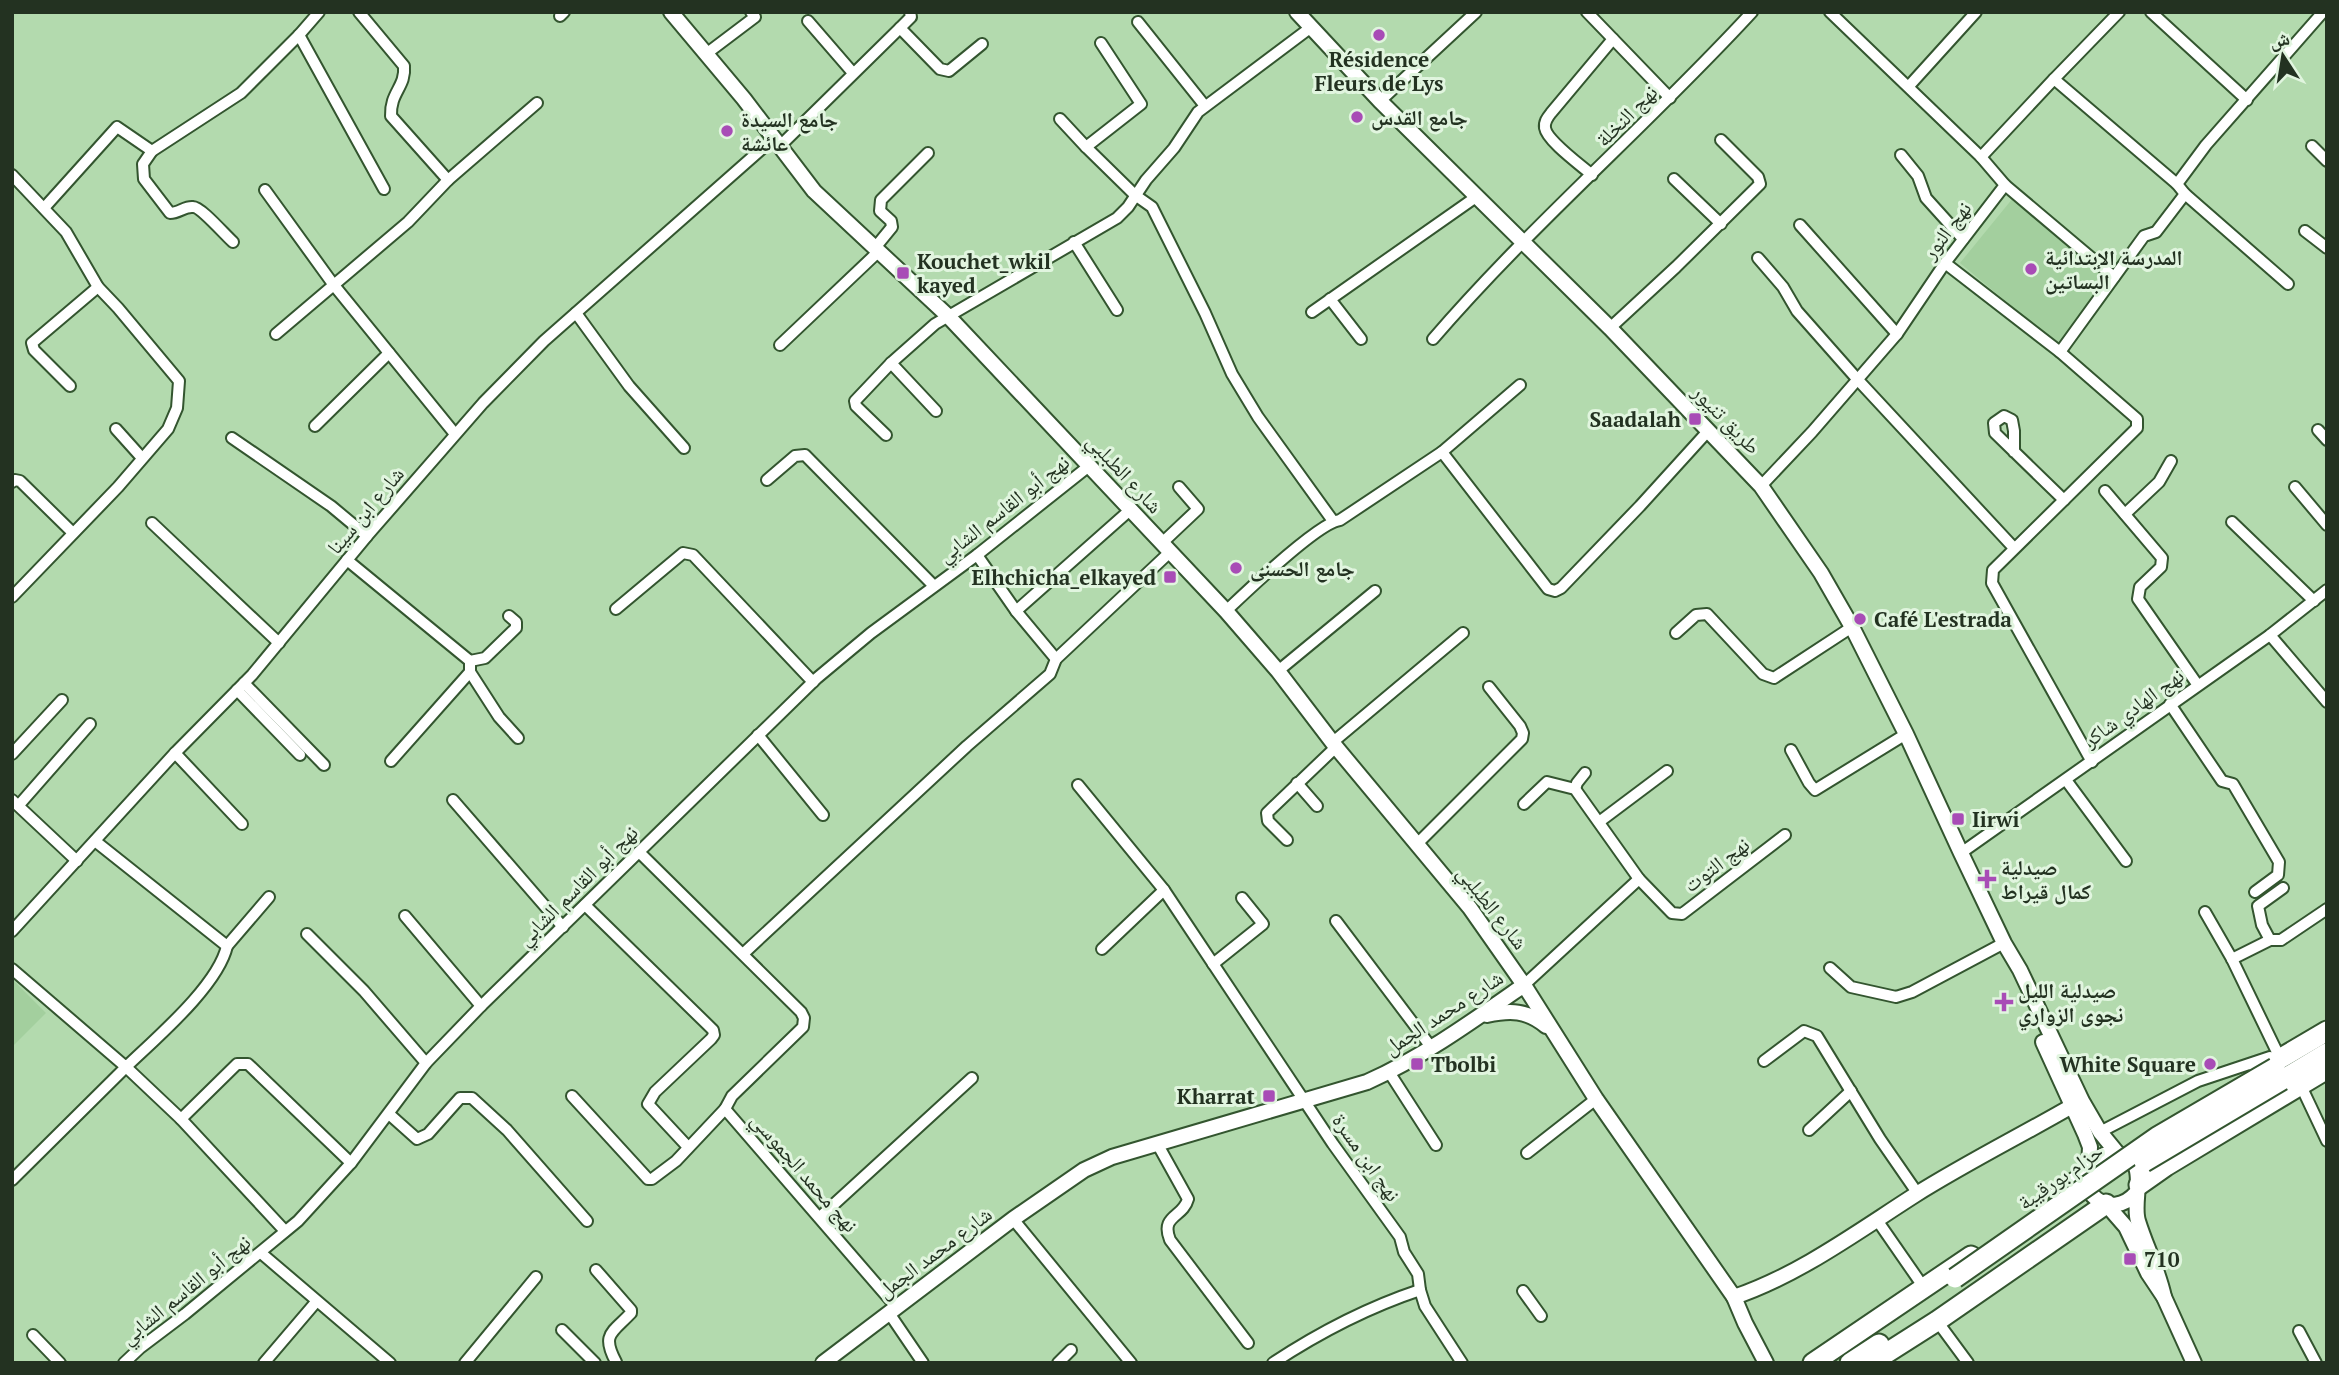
<svg xmlns="http://www.w3.org/2000/svg" width="2339" height="1375" font-family="'PT Serif','Noto Naskh Arabic',serif">
	<style>
		.built { fill: #a3cf9e }
		.lines { fill: none; stroke-linecap: round; stroke-linejoin: round }
		.street-casing { stroke: #33552f; stroke-width: 14 }
		.secondary-casing { stroke: #33552f; stroke-width: 18 }
		.highway-casing { stroke: #33552f; stroke-width: 23 }
		.street { stroke: #fff; stroke-width: 10 }
		.secondary { stroke: #fff; stroke-width: 14 }
		.highway { stroke: #fff; stroke-width: 19 }
		.highway-bridge-casing { stroke: #33552f; stroke-width: 23; stroke-linecap: butt }
		.highway-bridge { stroke: #fff; stroke-width: 19 }
		.poi-dot { fill: #a84cb6; stroke: #e1f5df; stroke-width: 2.5 }
		.labels { text-anchor: middle; dominant-baseline: central; stroke-width: 6; stroke-linejoin: round; paint-order: stroke }
		.poi-label { font-size: 21px; font-weight: bold; fill: #233221; stroke: #e1f5df; text-anchor: start }
		.street-label { font-size: 21px; fill: #233221; stroke: #e1f5df }
	</style>
	<rect width="100%" height="100%" fill="#b3daae"/>
	<g class="built">
		<polygon points="2013,198 2102,275 2103,285 2058,345 1960,263"/>
		<polygon points="12,979 46,1013 12,1047"/>
	</g>
	<g class="lines">
		<defs>
			<g id="street">
				<path d="M359,12L404,66C406,87 390,92 391,116L448,180"/>
				<polyline points="1587,12 1670,98"/>
				<polyline points="2151,12 2247,100"/>
				<polyline points="560,16 564,12"/>
				<polyline points="808,21 853,73"/>
				<polyline points="1138,22 1205,106"/>
				<polyline points="900,28 940,69 949,71 982,44"/>
				<polyline points="299,35 384,189"/>
				<polyline points="1101,43 1141,104 1086,147 1135,195 1152,207 1205,313 1232,374 1258,417 1333,521"/>
				<polyline points="706,54 755,17 751,12"/>
				<polyline points="2054,79 2119,12"/>
				<polyline points="1909,86 1976,12"/>
				<polyline points="1380,101 1476,12"/>
				<polyline points="1060,119 1086,147"/>
				<polyline points="2312,146 2327,161"/>
				<polyline points="779,147 900,28 911,17 910,12"/>
				<polyline points="1901,155 1918,176 1926,198 1963,239"/>
				<polyline points="1981,157 2054,79 2177,184 2185,194 2288,284"/>
				<polyline points="12,175 66,232 98,287 118,308 179,381 177,408 168,429 118,487 12,597"/>
				<path d="M1592,175C1582,166 1547,141 1545,128C1544,122 1547,118 1551,113L1613,39"/>
				<polyline points="1674,179 1721,224"/>
				<polyline points="2177,184 2206,145 2323,12"/>
				<polyline points="2005,185 2114,277"/>
				<polyline points="265,190 333,284 455,434"/>
				<polyline points="44,208 117,127 152,151"/>
				<polyline points="1800,225 1897,334"/>
				<polyline points="2305,231 2327,248"/>
				<path d="M233,242C225,235 201,207 193,207C185,206 179,213 170,213L144,179L143,164L152,151L241,93L299,35L319,12"/>
				<polyline points="1074,242 1117,310"/>
				<polyline points="874,249 892,227 891,221 880,211 881,200 928,153"/>
				<polyline points="1758,258 1783,287 1797,311 1858,380 2014,548"/>
				<polyline points="1945,263 2060,352 2137,419 2137,428 1993,570 1992,583 2092,762"/>
				<polyline points="1330,299 1361,339"/>
				<polyline points="1312,312 1476,197"/>
				<polyline points="576,313 629,386 684,448"/>
				<polyline points="1610,328 1676,267 1760,184 1758,177 1721,140"/>
				<polyline points="276,334 408,222 448,180 537,103"/>
				<path d="M1433,339C1532,224 1649,124 1752,12"/>
				<polyline points="780,345 878,252"/>
				<polyline points="2060,352 2144,236 2156,232 2185,194"/>
				<polyline points="891,363 936,411"/>
				<polyline points="70,386 34,350 32,343 98,287"/>
				<polyline points="315,426 389,353"/>
				<polyline points="116,429 142,458"/>
				<polyline points="2318,430 2327,440"/>
				<polyline points="886,435 856,406 855,401 891,363 935,324 1117,218 1128,207 1146,180 1174,148 1198,112 1310,28"/>
				<polyline points="232,438 331,506 367,536"/>
				<polyline points="1442,452 1548,589 1555,591 1561,588 1640,506 1709,430"/>
				<polyline points="2014,452 2014,431 2012,420 2004,416 1994,423 1995,433 2064,500"/>
				<polyline points="767,480 795,456 805,455 934,586"/>
				<polyline points="12,482 15,480 20,481 73,533"/>
				<polyline points="1761,486 1812,432 1897,334 1945,263 2005,185 1981,157 1830,12"/>
				<polyline points="2295,487 2327,525"/>
				<polyline points="2105,491 2162,558 2161,567 2140,587 2138,599 2197,684"/>
				<polyline points="2125,514 2159,482 2171,461"/>
				<polyline points="2232,522 2314,601"/>
				<polyline points="152,523 279,643"/>
				<polyline points="1162,543 1198,509 1179,487"/>
				<polyline points="977,555 1016,611 1056,659"/>
				<polyline points="347,560 470,661 485,658 516,628 516,622 509,616"/>
				<polyline points="616,609 683,553 693,555 813,682"/>
				<polyline points="1016,611 1130,510"/>
				<path d="M1226,611C1246,592 1318,523 1340,520L1442,452L1520,385"/>
				<polyline points="1676,633 1696,615 1707,614 1763,674 1774,678 1852,627"/>
				<polyline points="2270,635 2327,702"/>
				<polyline points="1278,671 1375,591"/>
				<polyline points="470,672 499,717 518,738"/>
				<polyline points="244,683 324,765"/>
				<polyline points="237,690 300,755"/>
				<polyline points="2170,704 2222,781 2233,784 2279,862 2278,875 2255,892"/>
				<polyline points="758,735 823,815"/>
				<polyline points="1333,742 1463,633"/>
				<polyline points="1791,750 1809,783 1815,790 1906,734"/>
				<polyline points="175,753 242,824"/>
				<polyline points="12,754 62,700"/>
				<polyline points="391,761 470,672 470,661"/>
				<polyline points="2066,780 2126,861"/>
				<polyline points="1297,783 1317,806"/>
				<polyline points="1078,785 1164,890 1333,1144 1400,1237 1404,1252 1418,1274 1420,1290 1425,1306 1462,1363"/>
				<polyline points="1575,789 1577,783 1585,773"/>
				<polyline points="12,800 77,861"/>
				<polyline points="453,800 563,927"/>
				<polyline points="1524,804 1547,782 1575,789 1639,879 1672,913 1682,914 1785,835"/>
				<polyline points="19,805 90,724"/>
				<polyline points="1599,822 1667,771"/>
				<polyline points="1287,840 1268,821 1267,813 1336,747"/>
				<polyline points="1416,845 1522,739 1523,733 1520,726 1489,687"/>
				<polyline points="639,852 801,1012 804,1018 803,1027 732,1096 725,1109"/>
				<polyline points="1961,853 2270,635 2327,590"/>
				<polyline points="2283,888 2258,906 2262,925 2270,940 2281,940 2327,909"/>
				<polyline points="585,905 713,1030 714,1035 711,1039 655,1092 648,1104 688,1147"/>
				<polyline points="2205,912 2232,959 2278,1054"/>
				<polyline points="405,916 481,1006"/>
				<polyline points="1336,921 1431,1047"/>
				<polyline points="12,931 175,753 252,675 367,536 483,403 544,341 773,139"/>
				<polyline points="307,934 364,991 426,1063"/>
				<polyline points="227,946 269,897"/>
				<polyline points="1102,949 1164,890"/>
				<polyline points="744,953 967,746 1050,674 1056,659 1170,552"/>
				<polyline points="2232,959 2270,940"/>
				<polyline points="1213,964 1263,924 1242,898"/>
				<polyline points="1830,968 1851,987 1896,997 1912,992 2004,943"/>
				<path d="M12,969L126,1067C155,1039 218,986 227,946L95,841"/>
				<polyline points="1524,985 1639,879"/>
				<polyline points="1764,1061 1804,1031 1817,1036 1880,1139 1918,1194"/>
				<polyline points="1389,1072 1436,1145"/>
				<polyline points="2301,1086 2327,1141"/>
				<polyline points="572,1096 648,1179 652,1179 676,1161 725,1109 897,1308"/>
				<polyline points="389,1114 417,1139 428,1134 460,1098 472,1098 507,1130 587,1221"/>
				<polyline points="181,1119 237,1064 248,1064 351,1163"/>
				<polyline points="1809,1130 1851,1091"/>
				<polyline points="2100,1132 2198,1081 2270,1057"/>
				<path d="M1158,1145L1188,1199C1183,1218 1160,1215 1170,1240L1248,1343"/>
				<polyline points="1527,1153 1596,1099"/>
				<polyline points="12,1180 126,1067 181,1119 285,1231"/>
				<polyline points="820,1217 972,1078"/>
				<polyline points="1013,1219 1131,1363"/>
				<polyline points="1877,1220 1920,1282"/>
				<polyline points="261,1253 390,1363"/>
				<path d="M596,1270L631,1310V1313C612,1333 601,1334 616,1362"/>
				<polyline points="1523,1291 1541,1316"/>
				<polyline points="889,1313 923,1363"/>
				<polyline points="1937,1321 1968,1363"/>
				<polyline points="562,1330 595,1363"/>
				<polyline points="2299,1331 2316,1363"/>
				<polyline points="33,1335 60,1363"/>
				<polyline points="124,1363 140,1348 185,1314 298,1221 351,1163 426,1063 481,1006 817,678 871,633 977,555 1089,466"/>
				<polyline points="264,1363 316,1302"/>
				<polyline points="465,1363 536,1277"/>
				<polyline points="1058,1363 1071,1350"/>
				<path d="M1273,1363C1320,1332 1366,1308 1420,1290"/>
			</g>
			<g id="secondary">
				<polyline points="671,12 744,99 814,191 948,316 1226,611 1278,671 1336,747 1470,908 1524,985"/>
				<polyline points="1297,12 1380,101 1610,328 1761,486 1821,573 1852,627 1906,734 1961,853 2004,943 2020,970 2082,1101 2100,1132 2118,1154"/>
				<path d="M1487,1015C1510,1010 1527,1010 1546,1026"/>
				<polyline points="2043,1042 2085,1134 2090,1147 2089,1168"/>
				<path d="M2136,1193C2110,1223 2071,1189 2093,1163C2099,1156 2108,1152 2117,1154C2152,1159 2131,1199 2138,1221C2146,1247 2158,1269 2164,1297"/>
				<polyline points="2106,1204 2126,1227 2148,1273 2164,1297 2194,1363"/>
				<polyline points="1734,1297 1745,1323 1766,1363"/>
				<path d="M823,1363L1013,1219L1084,1170L1112,1157L1367,1082C1423,1057 1474,1020 1524,985L1596,1099L1734,1297C1799,1275 1857,1232 1915,1195C1966,1163 2020,1136 2072,1106"/>
			</g>
			<g id="highway">
				<polyline points="2259,1071 2327,1031"/>
				<polyline points="2282,1080 2327,1053"/>
				<polyline points="2139,1185 2166,1166 2327,1069"/>
				<polyline points="2059,1195 2088,1172"/>
				<polyline points="1813,1363 1971,1256"/>
				<polyline points="1850,1363 1879,1344"/>
				<polyline points="1871,1363 1937,1321 2106,1204"/>
			</g>
		</defs>
		<use href="#street" class="street-casing"/>
		<use href="#secondary" class="secondary-casing"/>
		<use href="#highway" class="highway-casing"/>
		<use href="#street" class="street"/>
		<use href="#secondary" class="secondary"/>
		<use href="#highway" class="highway"/>
		<defs>
			<g id="highway-bridge">
				<polyline points="2144,1162 2282,1080"/>
				<polyline points="1955,1278 2157,1137 2275,1068"/>
			</g>
		</defs>
		<use href="#highway-bridge" class="highway-bridge-casing"/>
		<use href="#highway-bridge" class="highway-bridge"/>
	</g>
	<g class="poi-dot">
		<circle cx="1379" cy="35" r="7"/>
		<circle cx="1357" cy="117" r="7"/>
		<circle cx="727" cy="131" r="7"/>
		<circle cx="2031" cy="269" r="7"/>
		<rect x="896" y="266" width="14" height="14" rx="3.5"/>
		<rect x="1688" y="412" width="14" height="14" rx="3.5"/>
		<circle cx="1236" cy="568" r="7"/>
		<rect x="1163" y="570" width="14" height="14" rx="3.5"/>
		<circle cx="1860" cy="619" r="7"/>
		<rect x="1951" y="812" width="14" height="14" rx="3.5"/>
		<path d="M1983.5 868.5h7v7h7v7h-7v7h-7v-7h-7v-7h7z"/>
		<path d="M2000.5 991.5h7v7h7v7h-7v7h-7v-7h-7v-7h7z"/>
		<rect x="1410" y="1057" width="14" height="14" rx="3.5"/>
		<circle cx="2210" cy="1064" r="7"/>
		<rect x="1262" y="1089" width="14" height="14" rx="3.5"/>
		<rect x="2123" y="1252" width="14" height="14" rx="3.5"/>
	</g>
	<g class="labels">
		<g class="poi-label">
			<text x="1379" y="59" text-anchor="middle">Résidence<tspan x="1379" dy="24">Fleurs de Lys</tspan></text>
			<text x="1371" y="117">جامع القدس</text>
			<text x="741" y="119">جامع السيدة<tspan x="741" dy="24">عائشة</tspan></text>
			<text x="2045" y="257">المدرسة الإبتدائية<tspan x="2045" dy="24">البساتين</tspan></text>
			<text x="917" y="261">Kouchet_wkil<tspan x="917" dy="24">kayed</tspan></text>
			<text x="1681" y="419" text-anchor="end">Saadalah</text>
			<text x="1250" y="568">جامع الحسنى</text>
			<text x="1156" y="577" text-anchor="end">Elhchicha_elkayed</text>
			<text x="1874" y="619">Café L'estrada</text>
			<text x="1972" y="819">Iirwi</text>
			<text x="2001" y="867">صيدلية<tspan x="2001" dy="24">كمال قيراط</tspan></text>
			<text x="2018" y="990">صيدلية الليل<tspan x="2018" dy="24">نجوى الزواري</tspan></text>
			<text x="1431" y="1064">Tbolbi</text>
			<text x="2196" y="1064" text-anchor="end">White Square</text>
			<text x="1255" y="1096" text-anchor="end">Kharrat</text>
			<text x="2144" y="1259">710</text>
		</g>
		<g class="street-label">
			<text transform="translate(1626 115) rotate(-45)">نهج النخلة</text>
			<text transform="translate(1946 230) rotate(-53)">نهج النور</text>
			<text transform="translate(1727 419) rotate(46)">طريق تنيور</text>
			<text transform="translate(1125 473) rotate(47)">شارع الطبلبي</text>
			<text transform="translate(1003 508) rotate(-38)">نهج أبو القاسم الشابي</text>
			<text transform="translate(365 510) rotate(-50)">شارع ابن سينا</text>
			<text transform="translate(2133 707) rotate(-36)">نهج الهادي شاكر</text>
			<text transform="translate(1716 864) rotate(-37)">نهج التوت</text>
			<text transform="translate(577 885) rotate(-45)">نهج أبو القاسم الشابي</text>
			<text transform="translate(1493 907) rotate(52)">شارع الطبلبي</text>
			<text transform="translate(1443 1012) rotate(-33)">شارع محمد الجمل</text>
			<text transform="translate(1367 1157) rotate(55)">نهج ابن مسرة</text>
			<text transform="translate(805 1172) rotate(49)">نهج محمد الجموسي</text>
			<text transform="translate(2060 1176) rotate(-35)">حزام بورقيبة</text>
			<text transform="translate(934 1252) rotate(-37)">شارع محمد الجمل</text>
			<text transform="translate(185 1289) rotate(-39)">نهج أبو القاسم الشابي</text>
		</g>
	</g>
	<rect width="2339" height="1375" fill="none" stroke="#233221" stroke-width="28"/>
	<g transform="translate(2283 56) rotate(348)" stroke="#e1f5df" stroke-width="5" paint-order="stroke">
	<path d="M0-5L12 26L0 18L-12 26Z" fill="#233221"/>
	<text y="-10" font-size="19" font-weight="bold" text-anchor="middle" fill="#233221">ش</text>
	</g>
</svg>
